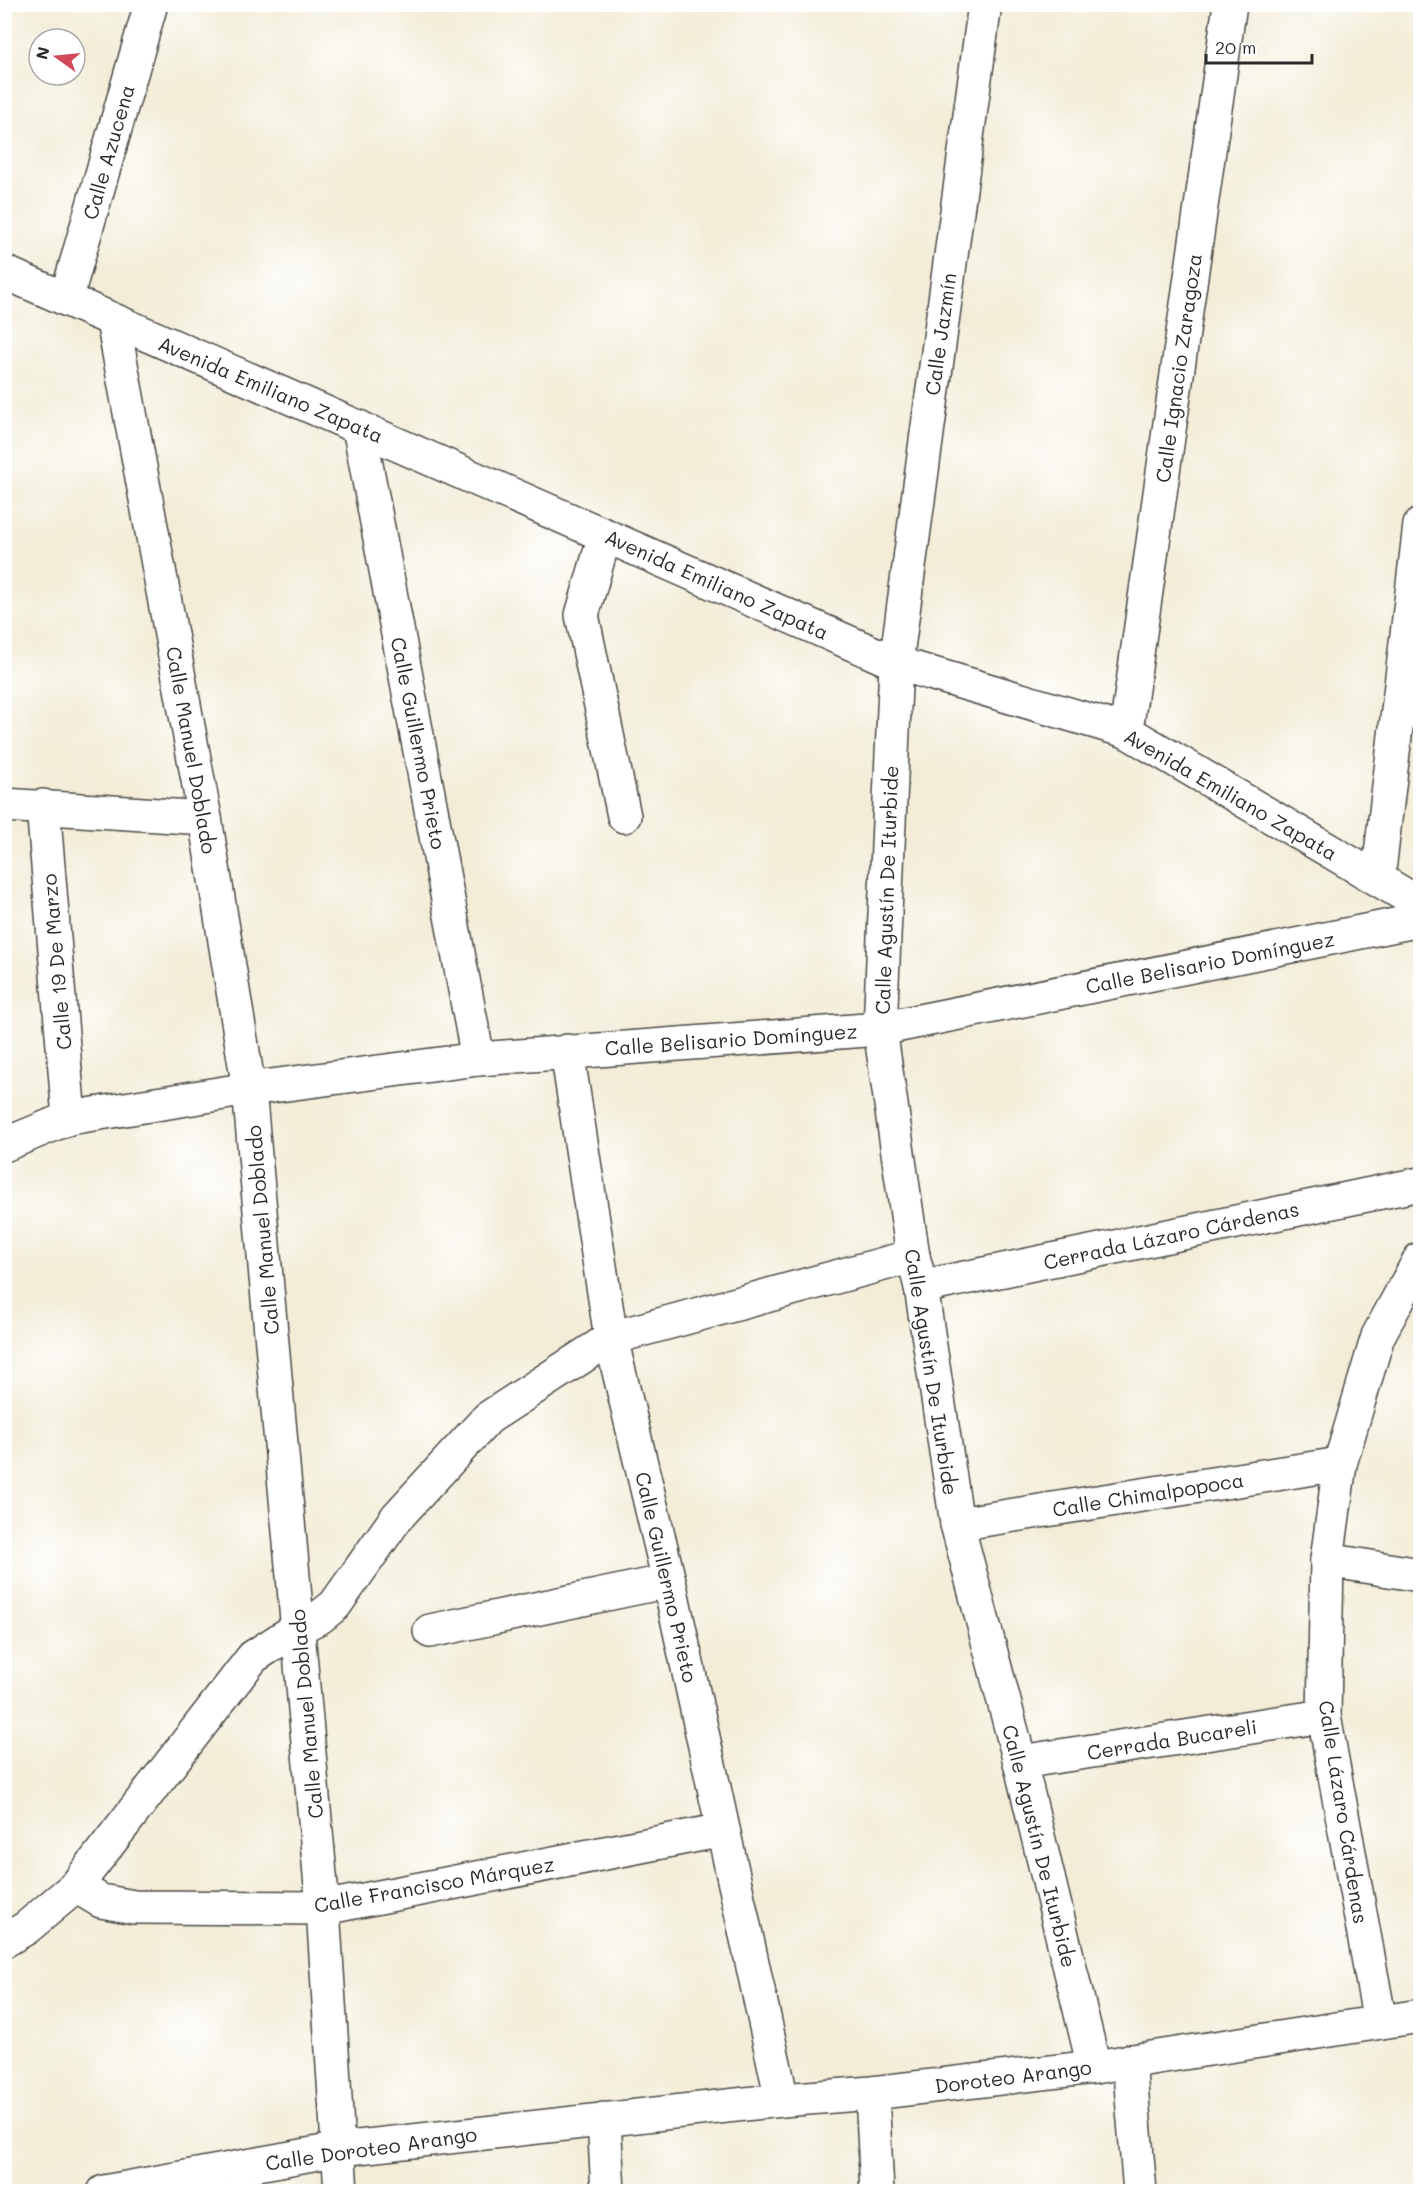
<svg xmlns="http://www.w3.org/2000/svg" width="1425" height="2196" font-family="Mali,sans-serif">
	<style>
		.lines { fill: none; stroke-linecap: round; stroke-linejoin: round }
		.street-casing { stroke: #494845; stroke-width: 36 }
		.secondary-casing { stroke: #494845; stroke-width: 36 }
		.street { stroke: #fff; stroke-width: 33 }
		.secondary { stroke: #fff; stroke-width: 33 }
		.labels { text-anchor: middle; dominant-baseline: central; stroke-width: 4.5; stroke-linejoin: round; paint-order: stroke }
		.street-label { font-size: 20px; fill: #2b2b2b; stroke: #fff }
	</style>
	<rect width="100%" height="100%" fill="#fff"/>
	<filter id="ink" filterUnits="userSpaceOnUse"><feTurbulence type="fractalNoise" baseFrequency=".0167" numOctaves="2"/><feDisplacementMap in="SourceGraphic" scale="12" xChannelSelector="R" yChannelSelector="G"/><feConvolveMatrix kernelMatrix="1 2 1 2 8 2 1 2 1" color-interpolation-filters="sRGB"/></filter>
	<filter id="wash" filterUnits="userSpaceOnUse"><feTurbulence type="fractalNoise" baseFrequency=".008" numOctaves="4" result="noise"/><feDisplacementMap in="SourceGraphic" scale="24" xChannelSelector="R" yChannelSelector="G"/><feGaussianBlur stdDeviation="1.35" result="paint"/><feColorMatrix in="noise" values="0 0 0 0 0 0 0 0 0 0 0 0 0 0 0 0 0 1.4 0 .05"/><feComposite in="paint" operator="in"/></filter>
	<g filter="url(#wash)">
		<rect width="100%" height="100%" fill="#f3edd8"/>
	</g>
	<g filter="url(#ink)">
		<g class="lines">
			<defs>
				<g id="street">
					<polyline points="66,299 151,4"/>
					<polyline points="113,321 205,818 249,1089 323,1908 341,2192"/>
					<polyline points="359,427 478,1059"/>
					<polyline points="605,535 582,615 624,816"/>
					<polyline points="896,663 985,4"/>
					<polyline points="1126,731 1230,4"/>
					<polyline points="4,805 205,818"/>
					<polyline points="43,806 69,1118"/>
					<polyline points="1378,879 1420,525"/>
					<polyline points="567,1051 611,1338 669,1581 782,2100"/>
					<polyline points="4,1145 69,1118 249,1089 478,1059 880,1029 1420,920"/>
					<polyline points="921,1287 1420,1184"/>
					<polyline points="957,1524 1340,1464"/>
					<polyline points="1327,1560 1420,1575"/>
					<polyline points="430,1631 669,1581"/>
					<polyline points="1020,1762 1324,1716"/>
					<polyline points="76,1886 101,1901 134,1907 323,1908 723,1830"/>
					<polyline points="4,1941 26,1928 76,1886 253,1657 298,1628 320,1617 335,1605 397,1517 488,1418 611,1338 913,1256"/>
					<polyline points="1380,2022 1324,1716 1327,1560 1340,1464 1378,1336 1420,1259"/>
					<polyline points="872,2093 877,2192"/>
					<polyline points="604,2119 608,2192"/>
					<polyline points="104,2192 340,2149 782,2100 872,2093 1094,2067 1420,2016"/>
				</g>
				<g id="secondary">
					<polyline points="4,272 896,663 1126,731 1420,904"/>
					<polyline points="896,663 880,1029 913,1256 921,1287 957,1524 1020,1762 1094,2067"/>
					<polyline points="1129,2061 1140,2192"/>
				</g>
			</defs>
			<use href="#street" class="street-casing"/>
			<use href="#secondary" class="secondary-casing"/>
			<use href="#street" class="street"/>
			<use href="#secondary" class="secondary"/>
		</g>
	</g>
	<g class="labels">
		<g class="street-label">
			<text transform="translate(108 152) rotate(-74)">Calle Azucena</text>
			<text transform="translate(940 334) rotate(-82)">Calle Jazmín</text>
			<text transform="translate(1178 368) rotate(-82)">Calle Ignacio Zaragoza</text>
			<text transform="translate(271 389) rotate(23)">Avenida Emiliano Zapata</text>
			<text transform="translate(717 584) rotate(24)">Avenida Emiliano Zapata</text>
			<text transform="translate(419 743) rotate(79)">Calle Guillermo Prieto</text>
			<text transform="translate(192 750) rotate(80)">Calle Manuel Doblado</text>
			<text transform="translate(1231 794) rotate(30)">Avenida Emiliano Zapata</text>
			<text transform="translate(886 890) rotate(-88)">Calle Agustín De Iturbide</text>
			<text transform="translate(56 962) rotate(-95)">Calle 19 De Marzo</text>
			<text transform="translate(1210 962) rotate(-11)">Calle Belisario Domínguez</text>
			<text transform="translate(731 1039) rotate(-4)">Calle Belisario Domínguez</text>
			<text transform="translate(262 1230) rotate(-95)">Calle Manuel Doblado</text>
			<text transform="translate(1171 1235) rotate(-12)">Cerrada Lázaro Cárdenas</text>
			<text transform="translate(932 1372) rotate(81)">Calle Agustín De Iturbide</text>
			<text transform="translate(1148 1494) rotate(-9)">Calle Chimalpopoca</text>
			<text transform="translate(667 1577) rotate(77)">Calle Guillermo Prieto</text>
			<text transform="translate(306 1714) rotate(-95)">Calle Manuel Doblado</text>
			<text transform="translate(1172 1739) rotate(-9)">Cerrada Bucareli</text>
			<text transform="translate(1344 1812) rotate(81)">Calle Lázaro Cárdenas</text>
			<text transform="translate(1040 1846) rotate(76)">Calle Agustín De Iturbide</text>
			<text transform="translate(434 1884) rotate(-10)">Calle Francisco Márquez</text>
			<text transform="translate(1013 2076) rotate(-7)">Doroteo Arango</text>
			<text transform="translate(371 2148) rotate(-8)">Calle Doroteo Arango</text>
		</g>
	</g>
	<rect width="1425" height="2196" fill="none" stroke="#fff" stroke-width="24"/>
	<g transform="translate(57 57) rotate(285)"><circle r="28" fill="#ffffff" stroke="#aaaaaa" stroke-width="1.5"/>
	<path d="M0-4.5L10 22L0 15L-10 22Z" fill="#d1495b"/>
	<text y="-9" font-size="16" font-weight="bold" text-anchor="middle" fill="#2b2b2b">N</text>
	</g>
	<path d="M1206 54v9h106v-9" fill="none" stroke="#2b2b2b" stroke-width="3"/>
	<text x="1215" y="54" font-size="18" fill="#2b2b2b" stroke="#ffffff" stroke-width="4.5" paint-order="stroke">20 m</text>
</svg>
